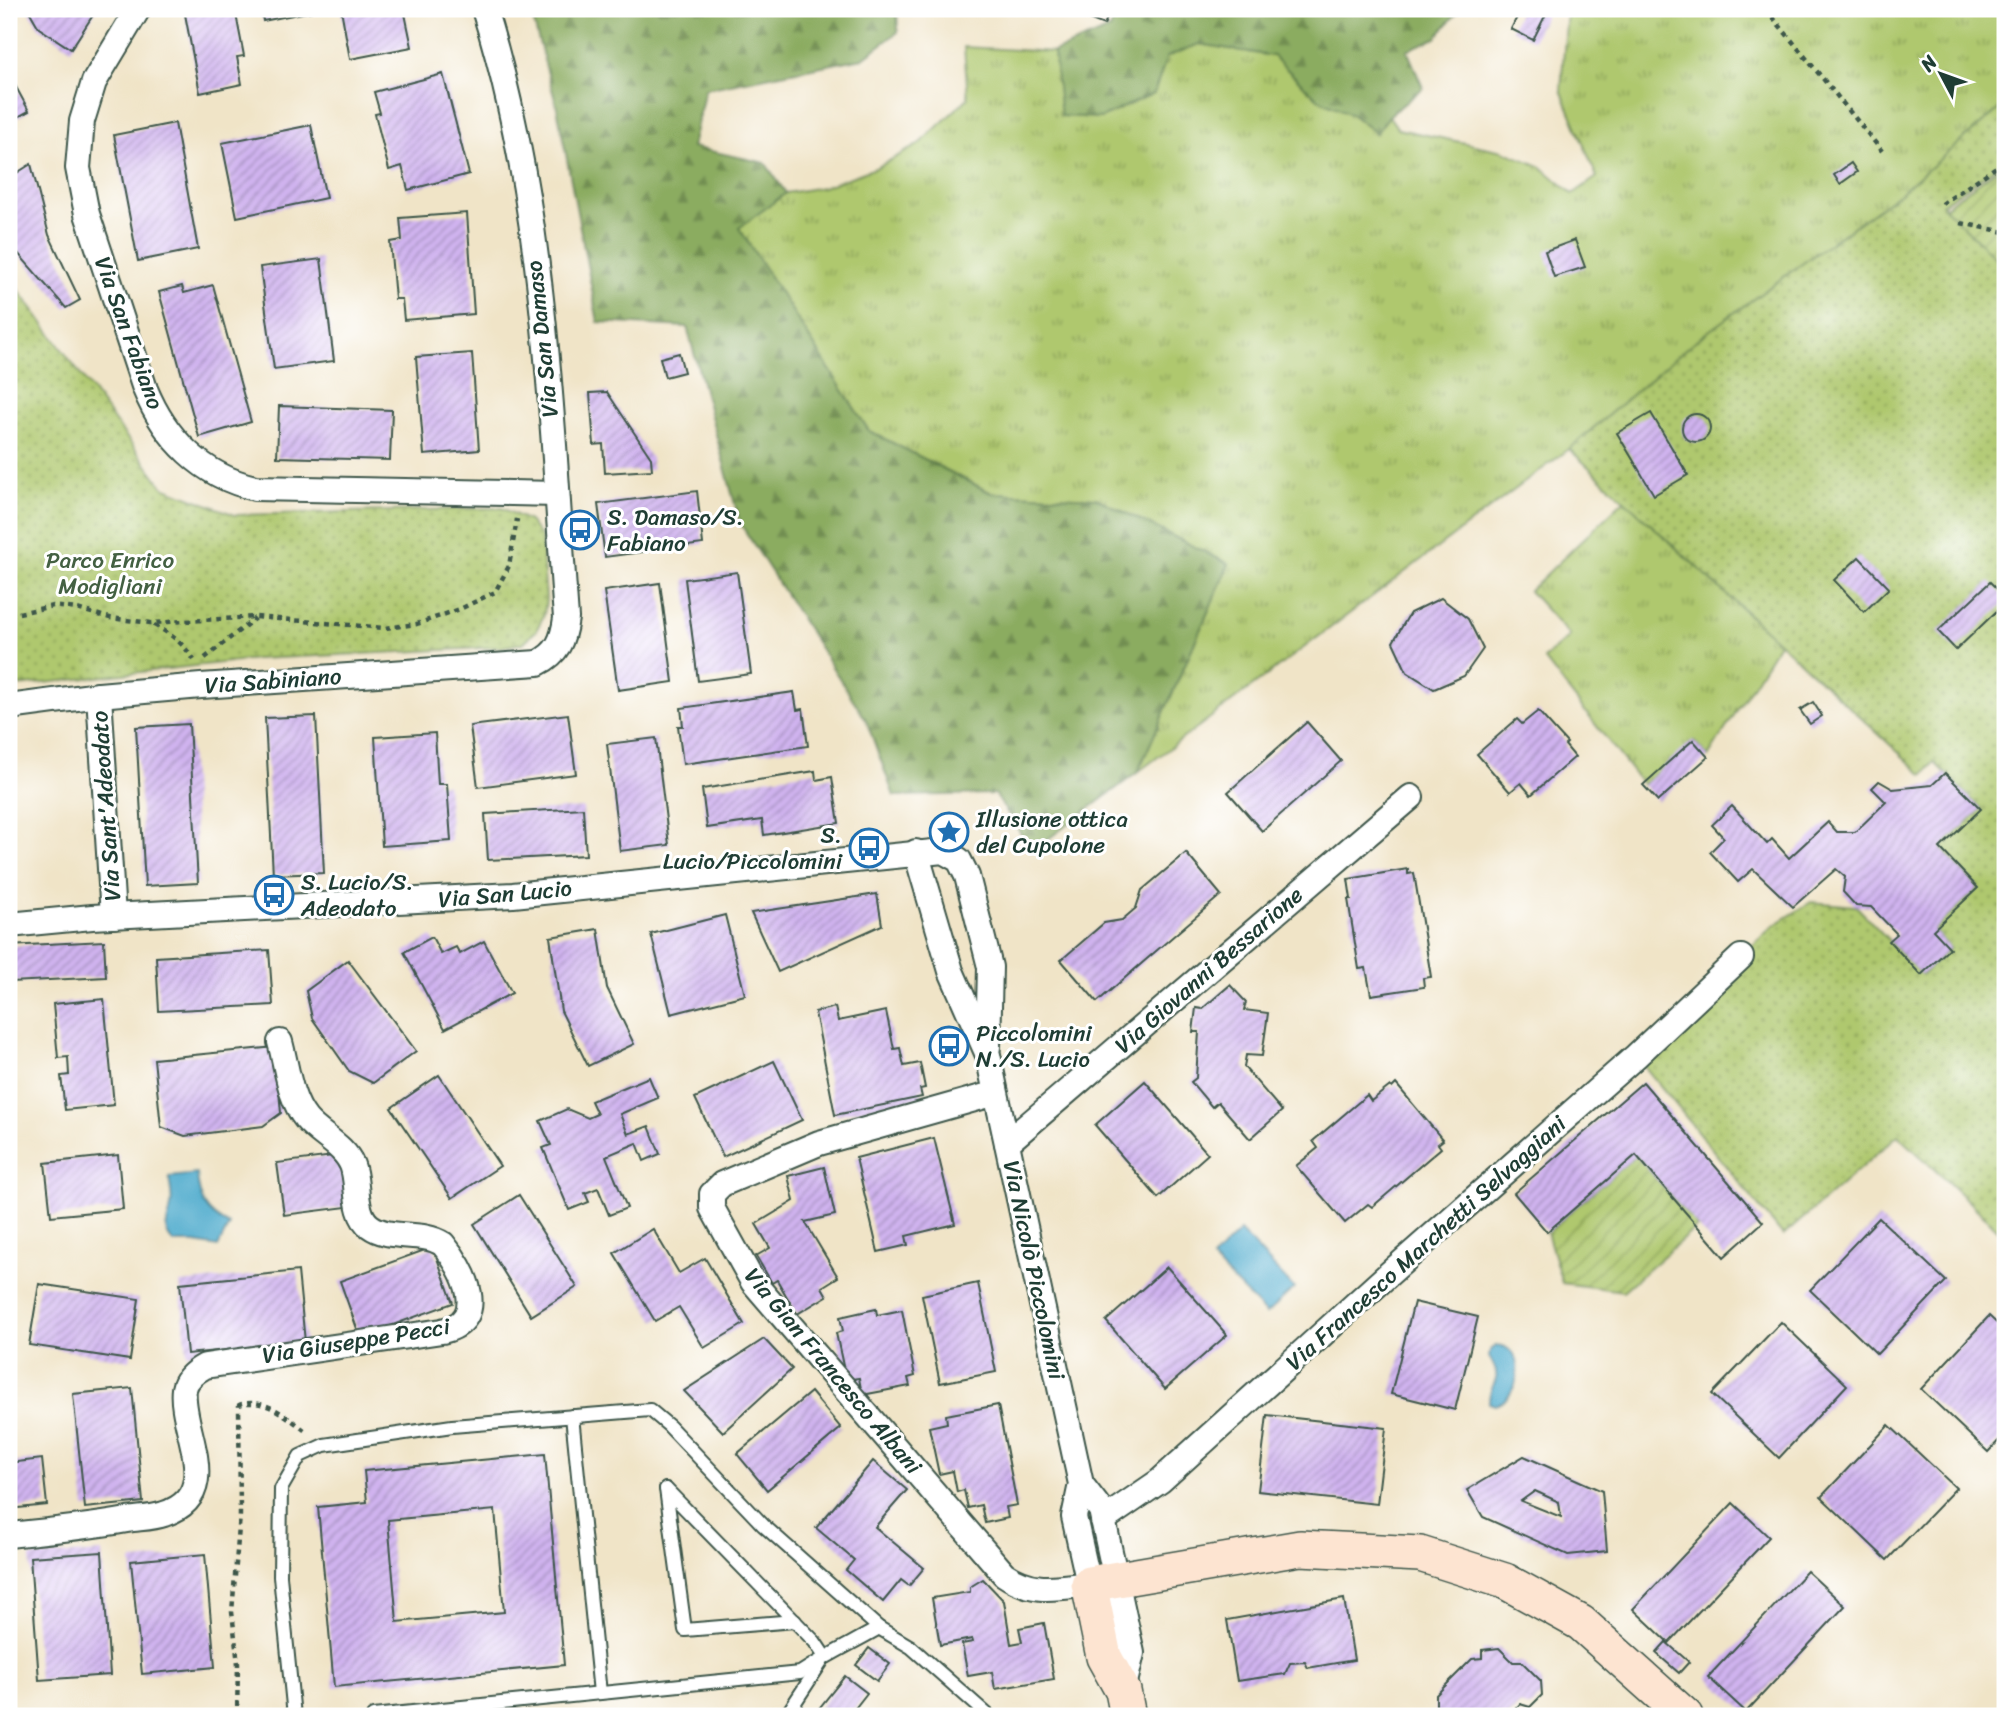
<svg xmlns="http://www.w3.org/2000/svg" width="2014" height="1725" font-family="Sriracha,sans-serif">
	<style>
		.grass { fill: url(#grass-tufts); stroke: #678251; stroke-width: 2 }
		.forest { fill: url(#forest-firs); stroke: #55744a; stroke-width: 2 }
		.park { fill: url(#park-dots); stroke: #678251; stroke-width: 2 }
		.garden { fill: url(#garden-furrows); stroke: #678251; stroke-width: 2 }
		.water { fill: #4eaacc; stroke: #367480; stroke-width: 2 }
		.building { fill: url(#building-hatch); fill-rule: evenodd }
		.lines { fill: none; stroke-linecap: round; stroke-linejoin: round }
		.service-casing { stroke: #3e564a; stroke-width: 16 }
		.minor-casing { stroke: #3e564a; stroke-width: 28 }
		.secondary-casing { stroke: #3e564a; stroke-width: 38 }
		.path { stroke: #3e564a; stroke-width: 4.5; stroke-dasharray: 5 5; stroke-linecap: butt }
		.service { stroke: #fff; stroke-width: 12 }
		.minor { stroke: #fff; stroke-width: 24 }
		.secondary { stroke: #fde4d1; stroke-width: 35 }
		.labels { text-anchor: middle; dominant-baseline: central; stroke-width: 6; stroke-linejoin: round; paint-order: stroke }
		.street-label { font-size: 23px; fill: #1f3d34; stroke: #fff }
		.poi-label { font-size: 23px; fill: #1f3d34; stroke: #fff; text-anchor: start }
		.park-label { font-size: 23px; fill: #436042; stroke: #fff }
	</style>
	<defs>
		<pattern id="grass-tufts" width="24" height="20" patternUnits="userSpaceOnUse" patternTransform="scale(1.75)"><rect width="24" height="20" fill="#afc86e"/><path d="M3 7l-1-3M5 7V3M7 7l1-3M15 17l-1-3M17 17v-4M19 17l1-3" fill="none" stroke="#8ea45b"/></pattern>
		<pattern id="forest-firs" width="22" height="20" patternUnits="userSpaceOnUse" patternTransform="scale(1.75)"><rect width="22" height="20" fill="#8bac61"/><path d="M5 1l3.5 6h-7zM16 11l3.5 6h-7z" fill="#718d51"/></pattern>
		<pattern id="park-dots" width="8" height="8" patternUnits="userSpaceOnUse" patternTransform="scale(1.75)"><rect width="8" height="8" fill="#afc86e"/><path d="M2 2h.1M6 6h.1" fill="none" stroke="#8ea45b" stroke-width="1.8" stroke-linecap="round"/></pattern>
		<pattern id="garden-furrows" width="10" height="10" patternUnits="userSpaceOnUse" patternTransform="scale(1.75)"><rect width="10" height="10" fill="#afc86e"/><path d="M-1 1l2-2M0 10L10 0M9 11l2-2" fill="none" stroke="#8ea45b"/></pattern>
		<pattern id="building-hatch" width="6" height="6" patternUnits="userSpaceOnUse" patternTransform="scale(1.75)"><rect width="6" height="6" fill="#d0b3ef"/><path d="M-1 1l2-2M0 6l6-6M5 7l2-2" fill="none" stroke="#a893c2"/></pattern>
	</defs>
	<rect width="100%" height="100%" fill="#fff"/>
	<filter id="ink" filterUnits="userSpaceOnUse"><feTurbulence type="fractalNoise" baseFrequency=".0143" numOctaves="2"/><feDisplacementMap in="SourceGraphic" scale="14" xChannelSelector="R" yChannelSelector="G"/><feConvolveMatrix kernelMatrix="1 2 1 2 8 2 1 2 1" color-interpolation-filters="sRGB"/></filter>
	<filter id="wash" filterUnits="userSpaceOnUse"><feTurbulence type="fractalNoise" baseFrequency=".00686" numOctaves="4" result="noise"/><feDisplacementMap in="SourceGraphic" scale="28" xChannelSelector="R" yChannelSelector="G"/><feGaussianBlur stdDeviation="1.57" result="paint"/><feColorMatrix in="noise" values="0 0 0 0 0 0 0 0 0 0 0 0 0 0 0 0 0 1.4 0 .05"/><feComposite in="paint" operator="in"/></filter>
	<g filter="url(#wash)">
		<rect width="100%" height="100%" fill="#f0e4c7"/>
		<g class="grass">
			<polygon points="1567,9 2005,9 2005,104 1900,193 1691,344 1569,449 1138,772 1229,564 1096,498 992,493 869,431 738,227 786,193 823,187 878,167 918,145 968,98 964,47 1054,52 1062,116 1101,118 1154,93 1167,56 1199,44 1273,56 1318,99 1351,114 1376,133 1389,116 1398,129 1503,151 1540,166 1573,194 1597,177 1561,90"/>
			<polygon points="1624,500 1779,643 1708,757 1694,741 1643,785 1544,659 1570,636 1529,591"/>
		</g>
		<g class="forest">
			<polygon points="530,9 897,9 898,32 863,58 705,89 692,147 765,163 786,193 739,228 869,431 991,493 1096,498 1229,564 1138,772 1032,851 995,794 894,796 866,720 740,523 687,327 598,322 557,107"/>
			<polygon points="1119,9 1460,9 1436,38 1407,50 1423,88 1389,116 1376,133 1351,114 1318,99 1273,56 1199,44 1167,57 1154,93 1101,118 1061,116 1054,52 1110,29"/>
		</g>
		<g class="park">
			<polygon points="2005,104 2005,161 1942,204 2005,267 2005,1228 2001,1232 1898,1135 1783,1236 1636,1056 1773,926 1811,902 1856,906 1922,975 1950,948 1933,930 1978,888 1940,848 1981,809 1934,762 1923,775 1569,449 1691,344 1900,193"/>
			<polygon points="9,277 163,487 235,515 502,508 529,521 541,537 546,599 544,615 536,631 523,643 502,647 256,659 9,687"/>
		</g>
		<g class="garden">
			<polygon points="2005,164 2005,267 1944,207"/>
			<polygon points="1636,1155 1698,1226 1623,1291 1562,1283 1547,1232"/>
		</g>
		<g class="water">
			<path d="M197,1174C199,1200 205,1213 229,1225L218,1247L195,1243H174C160,1230 169,1222 171,1206C173,1197 170,1186 169,1177Z"/>
			<polygon points="1240,1231 1294,1288 1266,1314 1212,1259"/>
			<path d="M1496,1345C1527,1346 1522,1397 1495,1405L1489,1403C1488,1380 1506,1384 1489,1357L1490,1351Z"/>
		</g>
		<g id="blocks">
			<g class="building">
				<polygon points="28,9 97,9 71,49 39,28"/>
				<polygon points="184,9 235,9 244,56 237,57 242,84 200,93"/>
				<polygon points="261,9 317,9 318,10 263,21"/>
				<polygon points="341,9 404,9 412,47 350,59"/>
				<polygon points="1090,9 1111,9 1104,25 1086,18"/>
				<polygon points="1521,9 1548,10 1533,40 1511,29"/>
				<polygon points="9,74 29,111 9,122"/>
				<polygon points="443,74 469,174 408,190 402,166 389,170 375,114 380,113 374,92"/>
				<polygon points="175,123 198,249 138,261 114,135"/>
				<polygon points="311,125 326,198 237,217 222,143"/>
				<polygon points="1851,163 1857,172 1840,184 1834,175"/>
				<polygon points="31,164 49,235 80,300 66,308 9,243 9,178"/>
				<polygon points="467,213 474,314 404,320 402,299 395,299 390,242 402,240 400,218"/>
				<polygon points="1575,240 1585,267 1554,277 1545,251"/>
				<polygon points="321,259 334,361 274,369 260,267"/>
				<polygon points="213,285 251,422 199,437 159,292 182,286 184,293"/>
				<polygon points="472,353 479,450 424,455 416,357"/>
				<polygon points="679,353 684,372 665,377 660,358"/>
				<polygon points="607,392 651,458 652,470 605,473 603,444 594,445 590,393"/>
				<polygon points="279,406 392,410 390,460 277,457"/>
				<polygon points="1651,413 1688,475 1654,495 1617,433"/>
				<circle cx="1696" cy="428" r="14"/>
				<polygon points="697,491 703,544 605,557 598,504"/>
				<polygon points="1859,557 1889,588 1864,612 1834,580"/>
				<polygon points="737,572 751,674 698,681 685,579"/>
				<polygon points="1990,582 2005,597 2005,603 1956,650 1938,631"/>
				<polygon points="660,583 673,682 618,690 604,591"/>
				<polygon points="1441,598 1468,619 1483,649 1464,676 1434,689 1407,672 1393,642 1410,613"/>
				<polygon points="794,692 797,710 803,709 808,746 683,764 678,726 683,726 681,708"/>
				<polygon points="1813,702 1822,716 1810,724 1800,710"/>
				<polygon points="1538,711 1567,743 1565,745 1575,757 1531,795 1521,783 1510,792 1477,754 1517,719 1522,724"/>
				<polygon points="568,714 576,774 478,787 470,726"/>
				<polygon points="316,716 324,873 273,875 265,718"/>
				<polygon points="1307,722 1341,761 1262,831 1228,792"/>
				<polygon points="189,724 198,883 145,886 136,727"/>
				<polygon points="435,733 438,784 447,784 451,841 382,846 375,737"/>
				<polygon points="656,738 669,845 620,851 607,744"/>
				<polygon points="1693,740 1708,757 1658,801 1643,785"/>
				<polygon points="815,771 816,780 832,777 839,823 764,835 762,820 707,828 702,789"/>
				<polygon points="1945,773 1981,809 1940,848 1978,888 1933,930 1950,948 1921,975 1889,941 1897,934 1871,907 1856,906 1843,892 1845,877 1836,869 1793,907 1753,869 1738,882 1710,852 1724,838 1712,825 1732,806 1767,844 1772,839 1789,858 1828,822 1837,832 1855,832 1886,802 1872,788 1879,781 1893,789 1932,785"/>
				<polygon points="583,808 586,855 488,860 485,814"/>
				<polygon points="1186,853 1221,895 1097,1002 1061,960 1104,923 1122,920 1136,908 1142,890"/>
				<polygon points="1408,869 1408,874 1414,873 1431,977 1423,978 1424,987 1371,995 1366,968 1359,969 1348,899 1351,899 1348,879"/>
				<polygon points="877,894 882,925 778,972 751,913"/>
				<polygon points="725,915 745,995 671,1014 651,934"/>
				<polygon points="598,929 607,988 634,1044 588,1066 561,1011 550,937"/>
				<polygon points="432,937 441,954 456,947 460,954 484,941 512,993 445,1029 404,952"/>
				<polygon points="104,941 106,977 11,982 9,946"/>
				<polygon points="269,950 273,1005 159,1011 156,957"/>
				<polygon points="348,960 416,1051 373,1083 349,1071 312,1018 306,991"/>
				<polygon points="1230,985 1246,1002 1244,1010 1268,1013 1262,1056 1246,1055 1244,1067 1282,1111 1250,1139 1218,1102 1212,1107 1191,1082 1196,1078 1199,1032 1193,1032 1196,1008 1202,1009"/>
				<polygon points="104,999 114,1105 65,1110 61,1076 69,1075 68,1057 58,1058 53,1004"/>
				<polygon points="835,1007 838,1021 886,1011 894,1049 900,1048 904,1066 920,1063 925,1088 920,1089 922,1097 835,1115 815,1012"/>
				<polygon points="275,1047 281,1113 263,1126 185,1136 161,1127 154,1059"/>
				<polygon points="774,1061 802,1120 723,1157 695,1098"/>
				<polygon points="439,1075 500,1166 452,1198 391,1108"/>
				<polygon points="649,1077 658,1098 620,1114 628,1134 649,1126 660,1154 644,1161 637,1143 606,1156 627,1208 609,1215 598,1188 585,1193 589,1202 569,1210 543,1148 551,1145 540,1121 567,1109 588,1118 597,1114 591,1101"/>
				<polygon points="1145,1081 1208,1154 1158,1198 1095,1125"/>
				<polygon points="1643,1082 1763,1222 1724,1257 1636,1155 1547,1232 1514,1193"/>
				<polygon points="1396,1084 1443,1140 1438,1144 1441,1148 1372,1207 1368,1204 1345,1223 1296,1166 1318,1148 1313,1141 1367,1095 1371,1101 1390,1086 1392,1088"/>
				<polygon points="934,1138 955,1224 906,1236 908,1245 878,1252 856,1158"/>
				<polygon points="118,1155 123,1209 51,1216 45,1163"/>
				<polygon points="341,1155 347,1207 284,1215 277,1163"/>
				<polygon points="824,1167 835,1215 805,1222 838,1277 822,1287 827,1296 797,1314 777,1280 772,1283 756,1256 770,1248 756,1224 794,1201 788,1176"/>
				<polygon points="519,1195 577,1287 531,1316 474,1224"/>
				<polygon points="1879,1218 1946,1281 1877,1354 1810,1290"/>
				<polygon points="653,1229 679,1273 705,1258 744,1324 704,1348 679,1307 655,1321 614,1253"/>
				<polygon points="433,1247 453,1303 360,1337 340,1281"/>
				<polygon points="1167,1267 1227,1335 1165,1389 1106,1321"/>
				<polygon points="298,1271 305,1342 187,1354 180,1283"/>
				<polygon points="978,1283 996,1372 940,1383 922,1295"/>
				<polygon points="39,1284 139,1299 130,1360 29,1345"/>
				<polygon points="1414,1302 1478,1317 1455,1410 1391,1394"/>
				<polygon points="876,1309 877,1315 902,1310 915,1376 908,1378 910,1386 862,1395 859,1378 846,1380 836,1333 843,1331 840,1317"/>
				<polygon points="1989,1316 2005,1331 2005,1434 1988,1452 1921,1389"/>
				<polygon points="1781,1322 1847,1385 1779,1458 1712,1394"/>
				<polygon points="764,1339 792,1369 723,1432 684,1391"/>
				<polygon points="132,1388 143,1502 85,1508 73,1394"/>
				<polygon points="811,1392 841,1428 767,1490 737,1454"/>
				<polygon points="998,1405 1017,1505 1006,1507 1008,1518 985,1523 981,1505 968,1508 964,1490 957,1492 953,1471 939,1474 929,1427 947,1423 946,1415"/>
				<polygon points="1267,1415 1386,1428 1377,1504 1258,1491"/>
				<polygon points="1889,1425 1956,1488 1887,1560 1821,1497"/>
				<path d="M545,1454L564,1665L334,1687L318,1507L367,1502L364,1471ZM495,1510L504,1612L397,1622L388,1520Z"/>
				<path d="M1524,1456L1602,1491L1607,1551L1568,1555L1483,1517L1467,1490ZM1535,1491L1559,1502L1561,1517L1521,1501Z"/>
				<polygon points="42,1459 47,1505 9,1509 9,1463"/>
				<polygon points="873,1461 907,1490 875,1527 924,1568 909,1586 901,1580 883,1602 846,1570 854,1560 816,1528"/>
				<polygon points="1733,1503 1769,1537 1669,1643 1633,1609"/>
				<polygon points="102,1552 110,1675 39,1680 30,1557"/>
				<polygon points="205,1554 215,1667 142,1674 131,1561"/>
				<polygon points="1807,1571 1845,1606 1746,1712 1708,1677"/>
				<polygon points="983,1579 1004,1601 1011,1644 1022,1642 1019,1628 1044,1623 1054,1679 995,1689 992,1672 968,1676 962,1644 973,1642 972,1639 940,1645 932,1598 970,1592 970,1587"/>
				<polygon points="1344,1599 1354,1660 1308,1668 1305,1662 1290,1663 1285,1674 1237,1681 1227,1620"/>
				<polygon points="1666,1642 1689,1662 1679,1673 1656,1653"/>
				<polygon points="869,1648 890,1664 877,1681 856,1665"/>
				<polygon points="1499,1648 1513,1662 1522,1662 1541,1681 1542,1695 1530,1707 1520,1704 1509,1716 1436,1716 1436,1695 1472,1659 1482,1658 1482,1650"/>
				<polygon points="845,1676 867,1693 849,1716 813,1716"/>
			</g>
		</g>
	</g>
	<g filter="url(#ink)">
		<use href="#blocks" fill-opacity="0" stroke="#3e564a" stroke-width="2"/>
		<g class="lines">
			<defs>
				<g id="service">
					<polyline points="572,1416 600,1693"/>
					<polyline points="666,1489 685,1630 795,1621"/>
					<polyline points="666,1489 815,1642 825,1657"/>
					<polyline points="294,1716 280,1576 281,1489 300,1456 324,1445 452,1426 650,1410 669,1426 763,1525 879,1628 911,1647 989,1716"/>
					<path d="M373,1716L800,1673C825,1656 853,1643 879,1628"/>
					<polyline points="786,1716 822,1661"/>
				</g>
				<g id="minor">
					<path d="M138,9L94,82L82,121L78,168L87,214L145,389C165,438 202,476 255,488L557,494"/>
					<polyline points="99,695 113,916"/>
					<path d="M9,707L99,695L201,686L538,663C558,653 563,640 566,618C551,416 545,203 484,9"/>
					<path d="M916,852L951,971L988,1055L996,1093L1081,1484L1074,1517L1089,1584C1055,1588 1033,1594 1004,1574L753,1282L712,1208V1194L722,1184L819,1143L996,1093"/>
					<polyline points="9,925 92,917 513,895 943,851 959,860 967,876 990,967 988,1047"/>
					<polyline points="1007,1143 1411,797"/>
					<polyline points="1081,1484 1101,1510 1132,1653 1123,1691"/>
					<polyline points="1103,1520 1160,1481 1390,1273 1636,1056 1741,957"/>
					<path d="M9,1535C48,1531 88,1527 127,1520C139,1518 153,1518 164,1514C226,1494 179,1428 184,1389C186,1378 196,1371 205,1366L442,1331C491,1320 464,1269 443,1244C422,1230 390,1241 370,1226C353,1214 359,1182 352,1165C344,1145 319,1135 306,1119C289,1098 287,1067 280,1042"/>
				</g>
				<polyline id="secondary" points="1128,1716 1123,1691 1104,1657 1089,1584 1300,1548 1420,1554 1505,1581 1581,1623 1685,1716"/>
			</defs>
			<use href="#service" class="service-casing"/>
			<use href="#minor" class="minor-casing"/>
			<use href="#secondary" class="secondary-casing"/>
			<g class="path">
				<polyline points="1766,9 1882,151"/>
				<polyline points="1942,204 2005,161"/>
				<polyline points="1961,223 2005,232"/>
				<polyline points="9,615 53,606 77,609 110,618 151,623 256,617 385,628 417,624 460,609 495,592 509,566 517,519"/>
				<path d="M154,625C171,634 183,643 194,660"/>
				<polyline points="205,658 255,618"/>
				<path d="M237,1716L238,1664L232,1612L240,1515L239,1405C264,1396 289,1418 308,1433"/>
			</g>
			<use href="#service" class="service"/>
			<use href="#minor" class="minor"/>
			<use href="#secondary" class="secondary"/>
		</g>
	</g>
	<defs>
		<symbol id="bus-ring" viewBox="-11 -11 22 22"><circle r="9.5" fill="#fff" stroke="#1f6fb2" stroke-width="1.5"/><path d="M-5-6H5V4H4V6H2V4H-2V6H-4V4H-5ZM-3.5-4V0h7V-4ZM-3.5 1.2v1.5H-2V1.2ZM2 1.2v1.5H3.5V1.2Z" fill="#1f6fb2"/></symbol>
		<symbol id="sight-ring" viewBox="-11 -11 22 22"><circle r="9.5" fill="#fff" stroke="#1f6fb2" stroke-width="1.5"/><path d="M0-6L1.8-2.2L6-1.7L2.9 1.2L3.7 5.4L0 3.3L-3.7 5.4L-2.9 1.2L-6-1.7L-1.8-2.2Z" fill="#1f6fb2"/></symbol>
	</defs>
	<g fill-rule="evenodd">
		<use href="#bus-ring" x="558" y="508" width="44" height="44"/>
		<use href="#sight-ring" x="927" y="810" width="44" height="44"/>
		<use href="#bus-ring" x="847" y="826" width="44" height="44"/>
		<use href="#bus-ring" x="252" y="873" width="44" height="44"/>
		<use href="#bus-ring" x="927" y="1024" width="44" height="44"/>
	</g>
	<g class="labels">
		<g class="street-label">
			<text transform="translate(129 333) rotate(70)">Via San Fabiano</text>
			<text transform="translate(542 339) rotate(-96)">Via San Damaso</text>
			<text transform="translate(273 681) rotate(-4)">Via Sabiniano</text>
			<text transform="translate(106 806) rotate(-94)">Via Sant'Adeodato</text>
			<text transform="translate(505 894) rotate(-5)">Via San Lucio</text>
			<text transform="translate(1209 970) rotate(-41)">Via Giovanni Bessarione</text>
			<text transform="translate(1426 1243) rotate(-42)">Via Francesco Marchetti Selvaggiani</text>
			<text transform="translate(1034 1270) rotate(78)">Via Nicolò Piccolomini</text>
			<text transform="translate(356 1341) rotate(-9)">Via Giuseppe Pecci</text>
			<text transform="translate(833 1371) rotate(50)">Via Gian Francesco Albani</text>
		</g>
		<g class="poi-label">
			<text x="607" y="517">S. Damaso/S.<tspan x="607" dy="26">Fabiano</tspan></text>
			<text x="976" y="819">Illusione ottica<tspan x="976" dy="26">del Cupolone</tspan></text>
			<text x="842" y="835" text-anchor="end">S.<tspan x="842" dy="26">Lucio/Piccolomini</tspan></text>
			<text x="301" y="882">S. Lucio/S.<tspan x="301" dy="26">Adeodato</tspan></text>
			<text x="976" y="1033">Piccolomini<tspan x="976" dy="26">N./S. Lucio</tspan></text>
		</g>
		<g class="park-label">
			<text x="110" y="560">Parco Enrico<tspan x="110" dy="26">Modigliani</tspan></text>
		</g>
	</g>
	<rect width="2014" height="1725" fill="none" stroke="#fff" stroke-width="35"/>
	<g transform="translate(1941 74) rotate(311)" stroke="#ffffff" stroke-width="5" paint-order="stroke">
	<path d="M0-5L12 26L0 18L-12 26Z" fill="#1f3d34"/>
	<text y="-10" font-size="19" font-weight="bold" text-anchor="middle" fill="#1f3d34">N</text>
	</g>
</svg>
